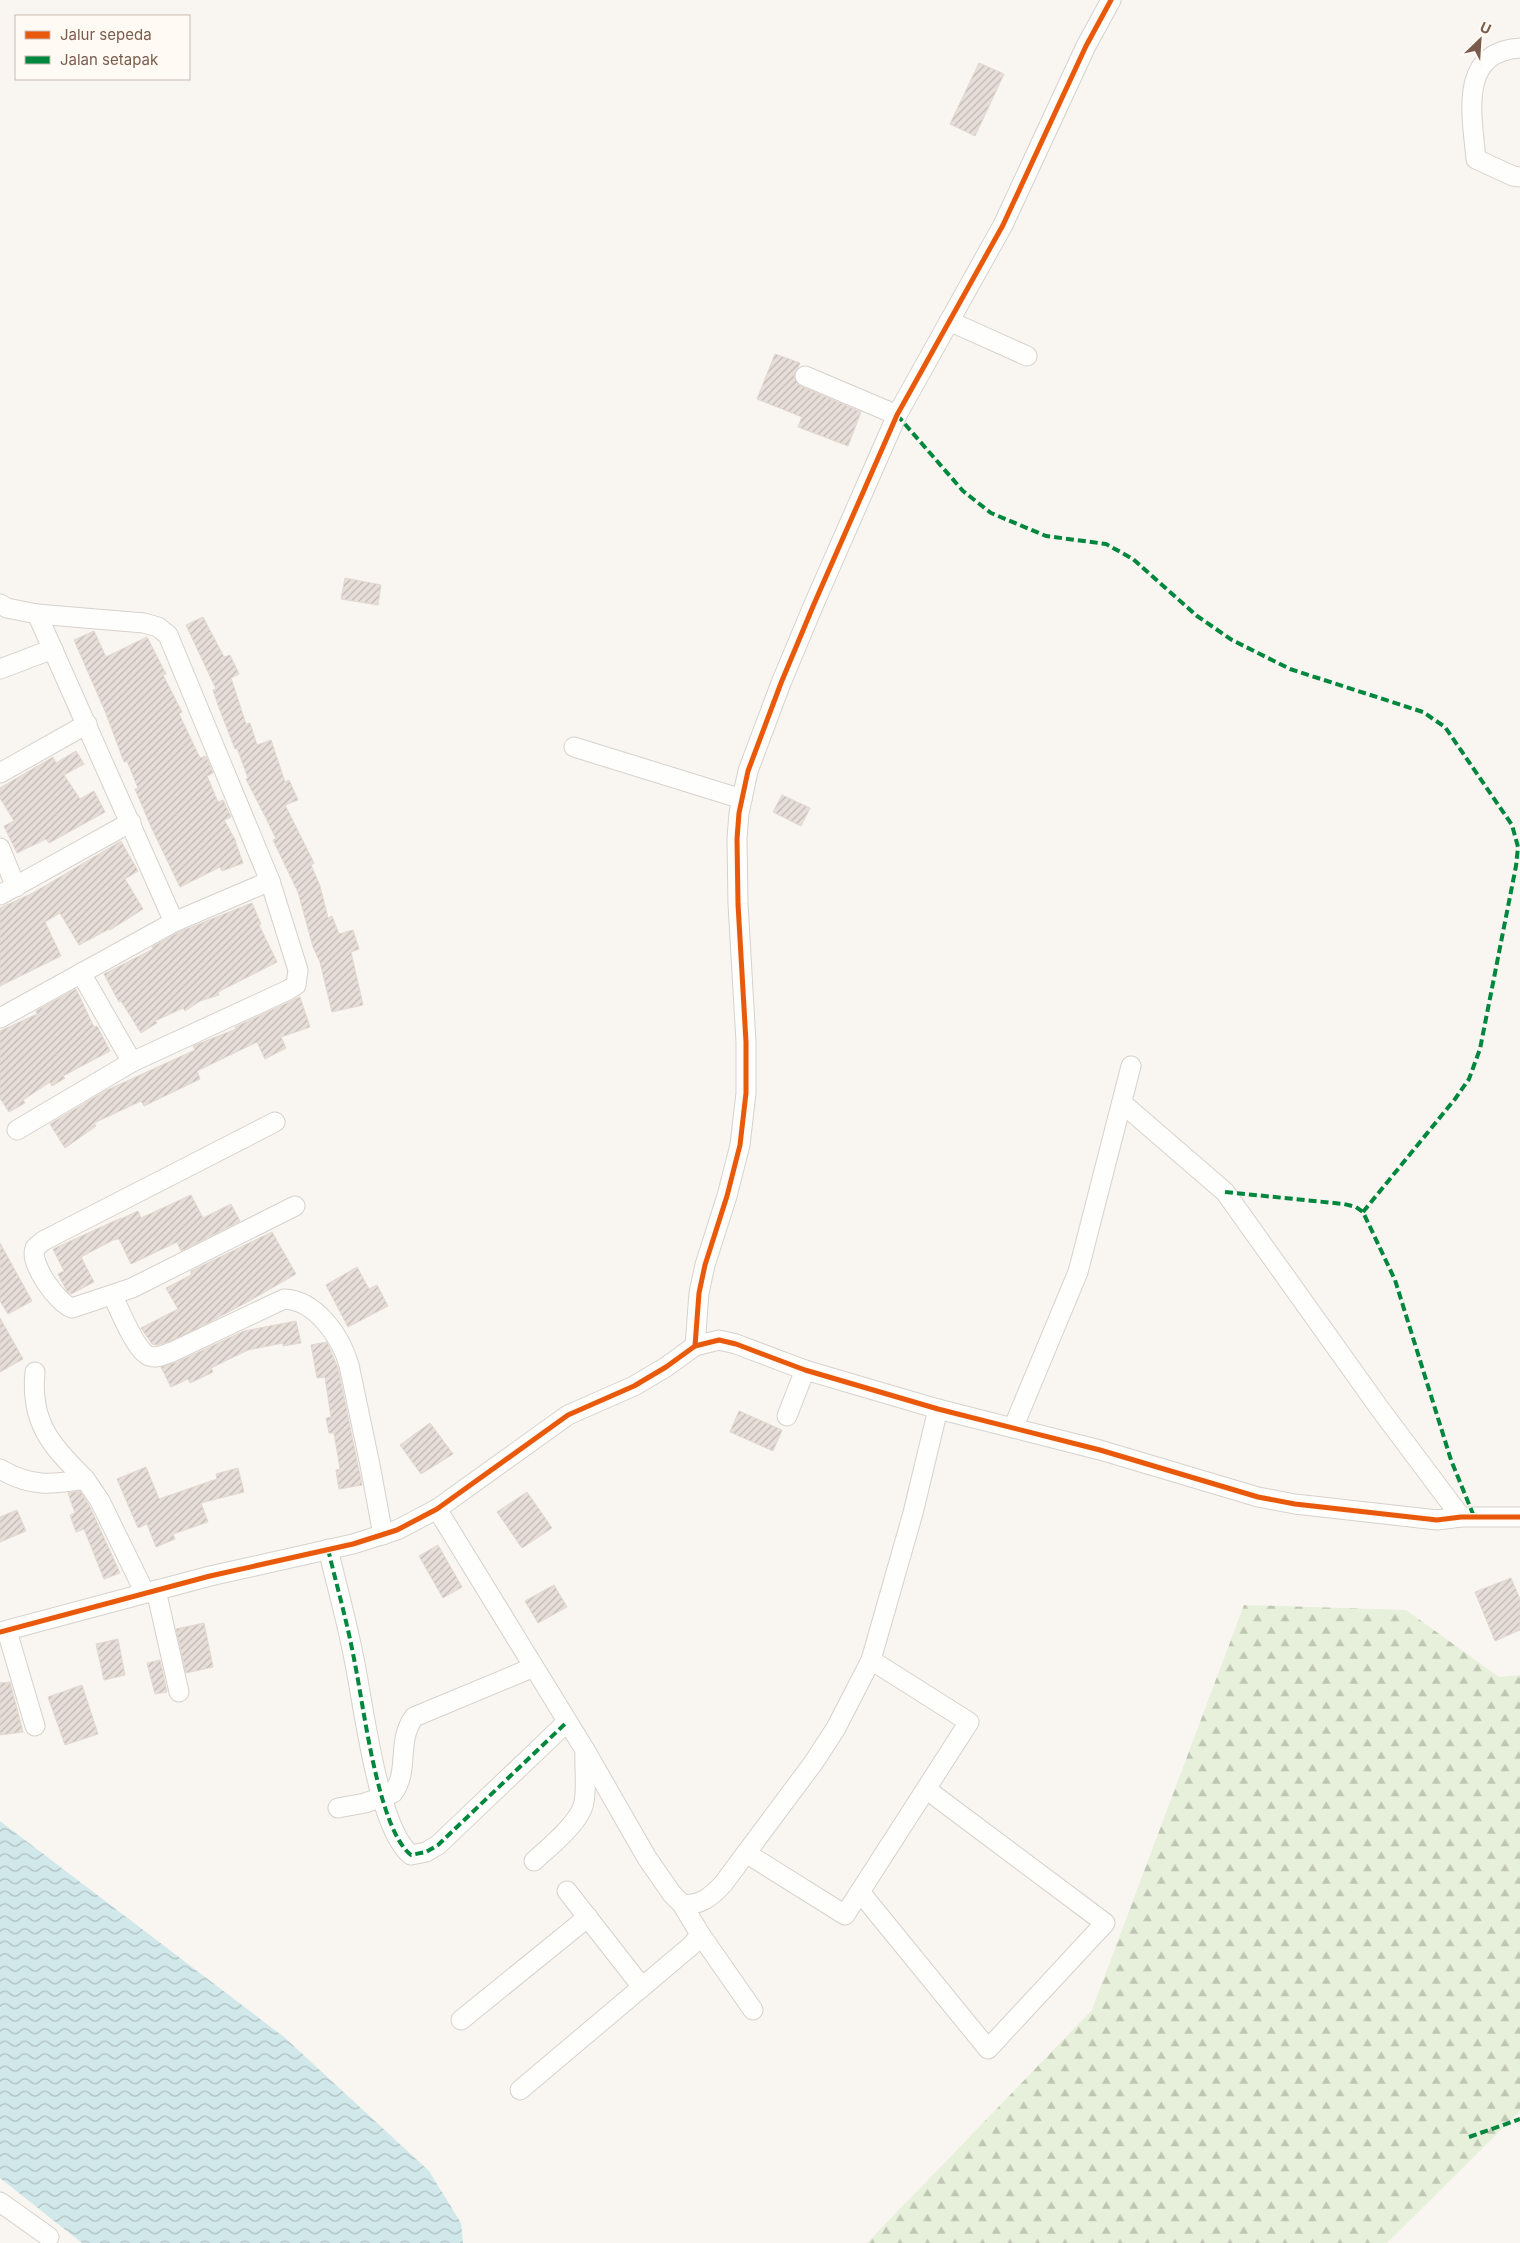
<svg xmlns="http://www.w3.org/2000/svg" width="1520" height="2243" font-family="Inter,sans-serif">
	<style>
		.forest { fill: url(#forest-firs) }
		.water { fill: url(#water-waves) }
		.building { fill: url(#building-hatch); stroke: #e2d8d2 }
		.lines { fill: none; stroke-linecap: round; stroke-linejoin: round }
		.minor-casing { stroke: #d7d1cb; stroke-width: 21 }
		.minor { stroke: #fefefd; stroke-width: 19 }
		.quiet { stroke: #00873e; stroke-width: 4; stroke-dasharray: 8 4; stroke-linecap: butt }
		.cycleway-casing { stroke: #fffaf3; stroke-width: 8 }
		.cycleway { stroke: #e8590c; stroke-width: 5 }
	</style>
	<defs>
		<pattern id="forest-firs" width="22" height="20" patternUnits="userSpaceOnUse" patternTransform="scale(1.25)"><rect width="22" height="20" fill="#e7f0db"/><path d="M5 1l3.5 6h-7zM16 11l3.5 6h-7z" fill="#c0c6b4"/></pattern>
		<pattern id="water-waves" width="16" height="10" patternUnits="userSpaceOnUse" patternTransform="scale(1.25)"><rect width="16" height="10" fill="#d0e8ea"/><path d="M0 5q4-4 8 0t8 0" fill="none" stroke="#aebfc0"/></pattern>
		<pattern id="building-hatch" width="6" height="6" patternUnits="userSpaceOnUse" patternTransform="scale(1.25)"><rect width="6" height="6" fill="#e6ded7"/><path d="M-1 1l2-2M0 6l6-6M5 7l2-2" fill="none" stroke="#bfb7b1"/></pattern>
	</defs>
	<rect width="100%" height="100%" fill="#f9f5f0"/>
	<polygon class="forest" points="1244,1605 1406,1610 1499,1677 1520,1675 1520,2111 1387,2243 867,2243 1092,2010"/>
	<polygon class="water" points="0,1821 284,2037 429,2171 461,2223 463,2243 82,2243 0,2178"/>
	<g class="building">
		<polygon points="979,63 1004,74 975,136 950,124"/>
		<polygon points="775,354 800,363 794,377 800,386 861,412 848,446 798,427 802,417 757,399"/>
		<polygon points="345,578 381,585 378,605 341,599"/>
		<polygon points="203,617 224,657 230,655 239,674 231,678 246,724 250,723 257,745 271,740 285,782 289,780 298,800 285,805 314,863 311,865 320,886 328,918 332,916 339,934 353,930 359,949 351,952 363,1005 332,1012 320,962 313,947 298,892 273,840 276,839 267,820 246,779 248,778 237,748 235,749 218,705 213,690 216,689 186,625"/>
		<polygon points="94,631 106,657 147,637 166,674 163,675 182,712 179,714 200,758 206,756 213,773 207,776 218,802 223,800 231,817 224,820 236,841 235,841 243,863 222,871 220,867 180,887 152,829 135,789 138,788 127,761 124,762 105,711 74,640"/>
		<polygon points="76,751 84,764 64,775 80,799 94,791 105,812 49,843 46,839 17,853 4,826 14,821 0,798 0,788 53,757 56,763"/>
		<polygon points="782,795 810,808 801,826 773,812"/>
		<polygon points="121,841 138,871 125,879 143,909 110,930 109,929 79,945 60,913 45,922 61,956 0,986 0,908 33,893"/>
		<polygon points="252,903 261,924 259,925 277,962 218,992 219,995 200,1001 185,1011 183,1008 155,1021 157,1023 141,1033 121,1001 119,1002 104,974 153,949 152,947 179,932"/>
		<polygon points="76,989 94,1027 97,1026 110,1051 63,1076 65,1078 52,1086 50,1082 23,1100 25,1103 9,1112 0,1098 0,1031 37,1014 36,1011"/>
		<polygon points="300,997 310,1027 281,1037 286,1048 265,1059 257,1042 197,1071 200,1079 144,1106 141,1101 94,1123 96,1126 65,1148 50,1124 105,1091 195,1050 193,1046 236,1029 235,1027"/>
		<polygon points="191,1195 203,1218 231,1204 240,1221 181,1251 177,1242 131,1264 119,1239 113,1240 81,1257 94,1282 71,1294 67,1291 58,1274 64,1271 53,1249 121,1218 121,1219 138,1211 141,1218"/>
		<polygon points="272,1232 296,1274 251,1300 200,1327 168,1342 156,1345 152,1344 141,1328 178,1309 166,1288 191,1275 191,1271"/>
		<polygon points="0,1243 32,1301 8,1314 0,1301"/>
		<polygon points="357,1267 369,1289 377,1285 388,1306 348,1327 326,1285"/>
		<polygon points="0,1318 23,1359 0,1372"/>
		<polygon points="296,1321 301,1343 283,1346 283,1343 248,1350 211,1368 213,1372 190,1383 188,1379 171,1387 161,1367 177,1362 244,1331"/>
		<polygon points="327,1342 338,1368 362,1485 339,1489 336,1470 340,1469 334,1433 329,1433 326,1418 331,1417 325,1377 317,1378 311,1345"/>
		<polygon points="739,1411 782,1430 773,1451 730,1432"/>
		<polygon points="430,1423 453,1454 421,1474 400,1445"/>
		<polygon points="146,1467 159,1499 217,1479 216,1474 238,1468 244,1492 201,1503 208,1522 173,1534 175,1539 156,1547 147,1524 138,1528 117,1479"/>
		<polygon points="80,1491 90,1507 120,1573 104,1579 84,1529 76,1532 70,1515 75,1513 68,1493"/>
		<polygon points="527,1492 552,1528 522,1548 497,1512"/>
		<polygon points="17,1510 26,1531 0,1542 0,1517"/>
		<polygon points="438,1545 462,1587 443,1598 419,1556"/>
		<polygon points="1511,1578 1520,1599 1520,1630 1495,1641 1475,1592"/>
		<polygon points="554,1585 567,1607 538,1623 525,1601"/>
		<polygon points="204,1623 213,1667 186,1673 176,1629"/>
		<polygon points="118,1639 125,1675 104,1680 96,1644"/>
		<polygon points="160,1660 167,1692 155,1694 147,1663"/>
		<polygon points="10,1682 23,1732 0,1735 0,1683"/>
		<polygon points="82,1685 98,1734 65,1745 48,1697"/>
	</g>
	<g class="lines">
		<defs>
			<g id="minor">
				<path d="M1520,48C1458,52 1472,115 1476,159L1513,176L1520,177"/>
				<polyline points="949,321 1027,356"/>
				<polyline points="805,376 897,415"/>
				<polyline points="0,604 7,608 37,614 174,922"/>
				<polyline points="0,669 53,649"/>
				<polyline points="574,747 742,799"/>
				<polyline points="0,773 87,724"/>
				<polyline points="0,848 16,887"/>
				<polyline points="0,895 131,822"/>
				<polyline points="81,973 132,1062"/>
				<polyline points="0,1018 174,922 270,881"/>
				<polyline points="1122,1103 1225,1192 1380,1409 1461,1517"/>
				<path d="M275,1122L43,1241L35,1248C29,1263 57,1303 72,1308L132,1288L295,1206"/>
				<polyline points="17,1130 132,1062 288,990 296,985 298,970 270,881 168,635 158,627 144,623 37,614"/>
				<path d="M113,1296C119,1309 136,1351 149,1356C157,1359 165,1354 172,1352L284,1299C316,1300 341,1337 349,1365L370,1465L383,1535"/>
				<polyline points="695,1346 699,1293 705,1265 727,1196 740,1145 746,1093 746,1042 738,904 737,839 739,813 748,771 781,683 814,604 897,415 1003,225 1086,46 1111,0"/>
				<path d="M35,1372C30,1422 51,1446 85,1479"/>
				<polyline points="787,1416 805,1370"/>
				<polyline points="1013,1428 1078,1272 1131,1066"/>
				<path d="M0,1469C30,1487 52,1485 85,1479L100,1501L145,1593"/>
				<polyline points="437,1509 585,1750 647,1858 672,1894 682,1904 700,1934 692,1945 520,2090"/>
				<path d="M328,1549C337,1587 348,1625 355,1664C364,1708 378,1829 411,1855L426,1852L438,1845L567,1722"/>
				<polyline points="156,1590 179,1692"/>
				<polyline points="7,1631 35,1726"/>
				<polyline points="0,1632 210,1576 353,1544 397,1530 437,1509 568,1415 634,1386 666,1367 695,1346 719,1340 736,1344 805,1370 938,1409 1100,1450 1258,1497 1295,1504 1437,1520 1461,1517 1520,1517"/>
				<path d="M338,1808L365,1803L393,1793C410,1770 396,1742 414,1717L534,1667"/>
				<polyline points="746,1853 845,1915 969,1722 871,1660"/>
				<path d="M534,1861C548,1848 581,1822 584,1802C587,1788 584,1765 585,1750"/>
				<polyline points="567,1891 642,1987"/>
				<polyline points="860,1892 988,2049 1105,1923 926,1789"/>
				<path d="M682,1904C699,1907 712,1896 723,1884L814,1762L836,1728L871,1660L913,1513L938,1409"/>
				<polyline points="700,1934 753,2010"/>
				<polyline points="461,2020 588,1917"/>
				<polyline points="0,2202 49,2237"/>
			</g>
		</defs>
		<use href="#minor" class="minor-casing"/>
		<use href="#minor" class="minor"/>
		<g class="quiet">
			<polyline points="897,415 963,491 991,513 1046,536 1106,544 1133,559 1197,616 1232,640 1290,669 1423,712 1445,727 1512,825 1518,847 1516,866 1480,1049 1469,1079 1455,1099 1363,1212"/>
			<polyline points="1225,1192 1344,1204 1356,1207 1363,1212 1395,1280 1451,1460 1475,1519"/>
			<path d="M328,1549C337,1587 348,1625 355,1664C364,1708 378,1829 411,1855L426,1852L438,1845L567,1722"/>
			<polyline points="1469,2137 1520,2119"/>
		</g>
		<defs>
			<g id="cycleway">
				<polyline points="695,1346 699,1293 705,1265 727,1196 740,1145 746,1093 746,1042 738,904 737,839 739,813 748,771 781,683 814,604 897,415 1003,225 1086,46 1111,0"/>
				<polyline points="0,1632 210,1576 353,1544 397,1530 437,1509 568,1415 634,1386 666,1367 695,1346 719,1340 736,1344 805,1370 938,1409 1100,1450 1258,1497 1295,1504 1437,1520 1461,1517 1520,1517"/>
			</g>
		</defs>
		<use href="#cycleway" class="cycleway-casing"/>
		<use href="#cycleway" class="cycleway"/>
	</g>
	<rect x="15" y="15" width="175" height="65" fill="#fffaf3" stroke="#cabbb1"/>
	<rect x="25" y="31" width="25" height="8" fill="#e8590c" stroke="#cabbb1"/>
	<text x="60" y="40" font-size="15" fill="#7a5c4d">Jalur sepeda</text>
	<rect x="25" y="56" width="25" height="8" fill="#00873e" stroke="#cabbb1"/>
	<text x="60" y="65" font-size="15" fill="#7a5c4d">Jalan setapak</text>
	<g transform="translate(1480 40) rotate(25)" stroke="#fffaf3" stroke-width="4" paint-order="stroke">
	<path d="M0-4L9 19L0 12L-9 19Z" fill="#7a5c4d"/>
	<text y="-8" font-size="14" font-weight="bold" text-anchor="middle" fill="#7a5c4d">U</text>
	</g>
</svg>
